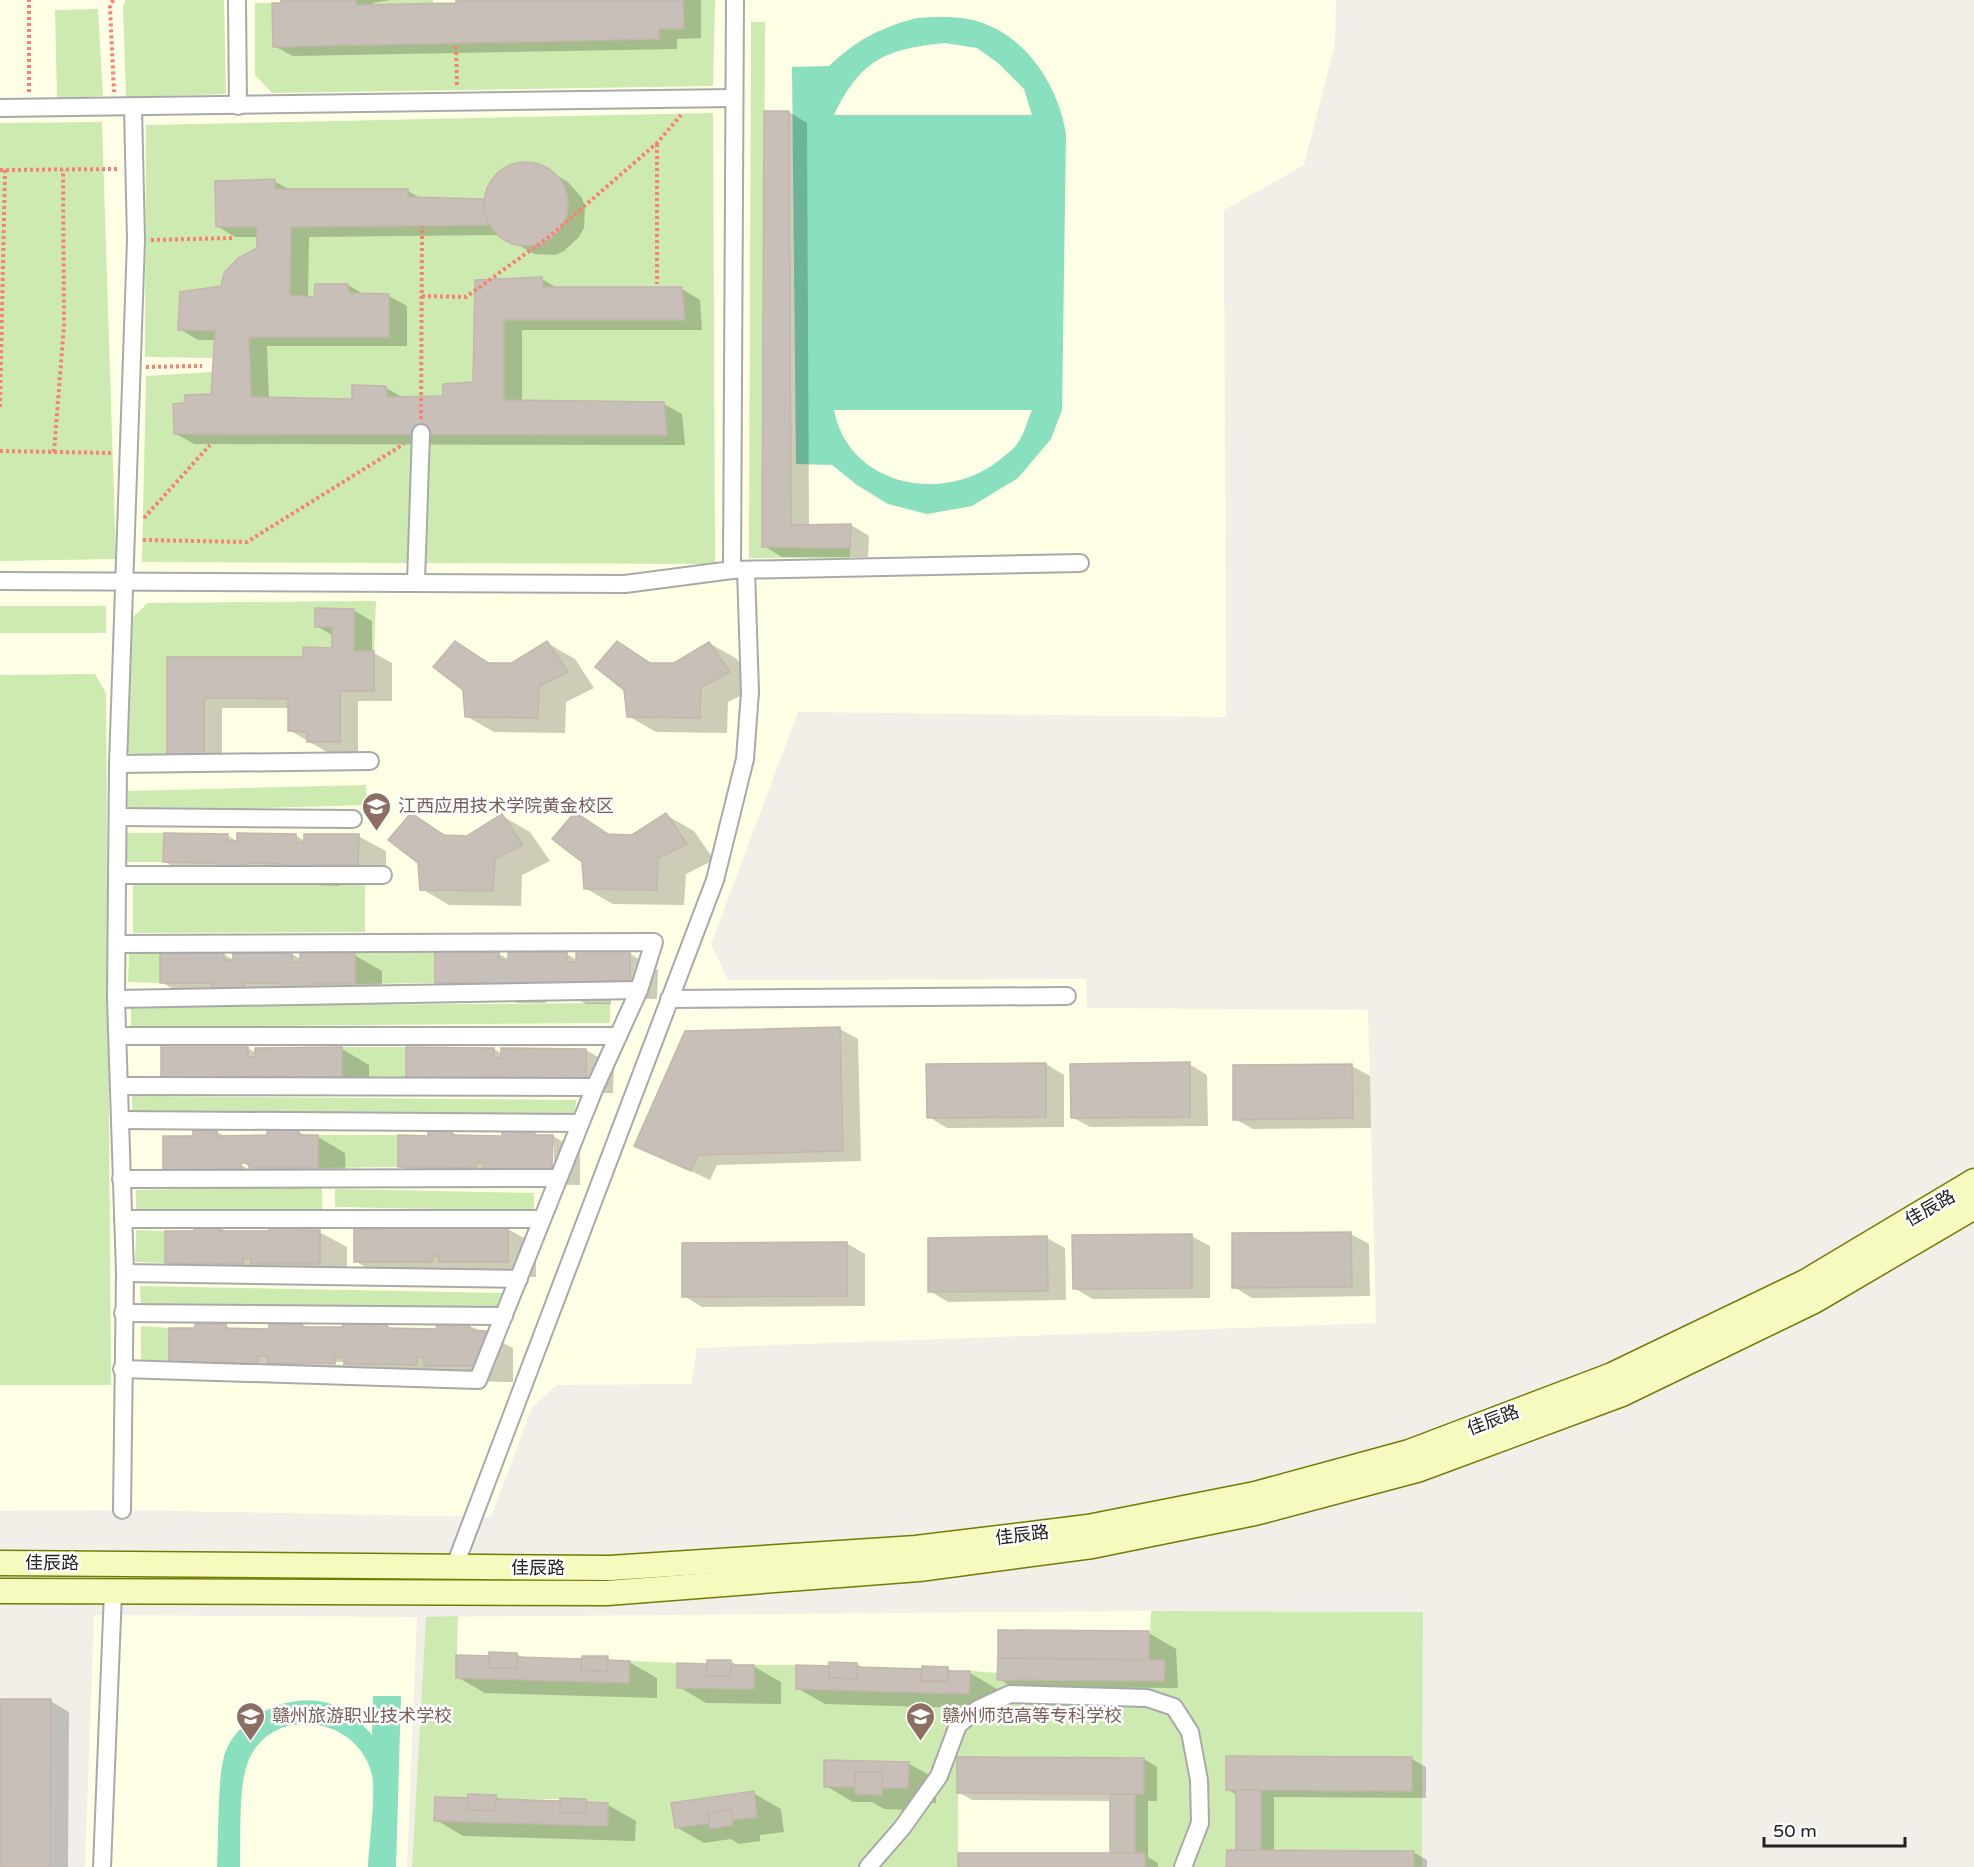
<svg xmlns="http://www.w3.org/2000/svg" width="1974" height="1867" font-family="'Varela Round','Noto Sans SC',sans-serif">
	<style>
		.education { fill: #ffffe5 }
		.grass { fill: #cdebb0; fill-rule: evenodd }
		.pitch { fill: #88e0be; fill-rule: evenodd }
		.shadow { fill: #0003; fill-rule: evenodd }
		.building { fill: #c7bfb8; stroke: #c4b6ab; stroke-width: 1.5 }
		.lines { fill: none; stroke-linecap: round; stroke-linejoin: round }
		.minor-casing { stroke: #a9a9a9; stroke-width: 20 }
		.secondary-casing { stroke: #707d05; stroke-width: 27 }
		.path { stroke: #fa8072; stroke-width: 4; stroke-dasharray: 3 3; stroke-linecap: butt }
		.minor { stroke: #fff; stroke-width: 16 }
		.secondary { stroke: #f7fabf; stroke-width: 24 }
		.labels { text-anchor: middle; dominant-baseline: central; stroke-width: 5; stroke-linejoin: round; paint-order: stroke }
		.education-label { font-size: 18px; fill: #785e54; stroke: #fff; text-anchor: start }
		.street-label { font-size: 18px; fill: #222; stroke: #fff }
	</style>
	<rect width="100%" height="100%" fill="#f2efe9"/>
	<g class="education">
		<polygon points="0,0 1336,0 1335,44 1304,165 1224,210 1226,717 798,712 711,944 728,980 1086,979 1087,1008 1368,1010 1376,1323 697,1348 691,1384 557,1385 532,1407 491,1517 122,1510 0,1511"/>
		<polygon points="1151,1611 1423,1612 1422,1867 412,1867 426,1617"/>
		<polygon points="94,1615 417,1617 407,1867 85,1867"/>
	</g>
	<g class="grass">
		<polygon points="126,0 224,0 226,94 126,97 123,6"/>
		<polygon points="356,0 433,0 433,4 356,5"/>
		<polygon points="683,0 715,0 713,86 272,93 255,75 255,3 272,3 273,47 659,39 659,29 683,29"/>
		<polygon points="98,9 103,96 57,99 55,10"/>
		<polygon points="751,22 765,22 762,547 850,548 850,558 749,558"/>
		<path d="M713,113L715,564L142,562L146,376L212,372L211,394L185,395L184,403L173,404L175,434L666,435L664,402L504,400V320H685L682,287H543L542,278L475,280L473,382L443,384V396L387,397L386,386L353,385L352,399L251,397L249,337L389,336V294L349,293L348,284H315L314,297L290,295L291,227L489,225C531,281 600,209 551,171C542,163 528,161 516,163C498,168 489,181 484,199L408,197V189H275L274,180L215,181L216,227H257V248L238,258L224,273L221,286L178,330L215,331L213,358L145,357L146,125Z"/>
		<polygon points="102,122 116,559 0,561 0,123"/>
		<polygon points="376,601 374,651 354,651 354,609 316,608 315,627 332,627 332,648 303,647 303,657 167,657 167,757 127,753 130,620 148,603"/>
		<rect x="0" y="606" width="106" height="27"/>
		<polygon points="95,674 106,693 111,1385 0,1385 0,675"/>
		<polygon points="366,785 367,805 128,812 128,791"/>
		<polygon points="126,833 164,833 163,862 126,862"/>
		<polygon points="365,881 365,932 133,933 133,882"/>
		<polygon points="129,952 160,952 160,983 128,982"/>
		<polygon points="435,952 435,983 355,984 355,953"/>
		<polygon points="610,1003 610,1023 131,1027 131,1006"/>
		<rect x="342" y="1047" width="64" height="30"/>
		<polygon points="132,1096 576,1100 575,1115 132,1111"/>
		<polygon points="318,1135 398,1135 398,1167 318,1168"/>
		<polygon points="322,1186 322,1209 136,1213 136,1190"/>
		<polygon points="335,1189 534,1193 534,1211 335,1207"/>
		<polygon points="136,1230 165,1231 165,1263 135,1262"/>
		<polygon points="140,1286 505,1293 498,1309 141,1307"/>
		<polygon points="141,1326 169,1328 169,1362 141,1362"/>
		<path d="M1151,1611L1423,1612L1422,1867H1145L1135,1853V1794L1144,1793V1758L958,1757V1867H412L426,1617L458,1616L456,1678L629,1683L630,1661L677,1663L754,1688V1665H796V1689L969,1694L970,1671L998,1673V1680L1164,1681L1165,1660H1149ZM825,1761L909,1762L908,1788H882L881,1795L855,1794V1787H824ZM754,1791L757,1816L733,1820V1825L711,1829L710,1823ZM468,1794L495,1795L496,1799H586V1802L608,1803V1825L434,1821L468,1798Z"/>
	</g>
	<g class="pitch">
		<path d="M917,18C933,17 951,16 968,19C1022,29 1058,83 1066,134L1062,410L1051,439L1018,478L972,506L927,514L888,504L857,485L832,465L796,464L792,67L829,66C858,39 879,28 917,18ZM945,43L977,48L998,63L1024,89L1032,115H834C861,59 886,49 945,43ZM834,410H1032C1027,421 1024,435 1017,444C1014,449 1008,453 1003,457C949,505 849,489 834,410Z"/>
		<path d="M373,1696H401L396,1867H368C369,1845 376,1794 372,1775C359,1716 271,1703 248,1762C238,1786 241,1839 240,1867H217C219,1839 217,1776 225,1753C239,1715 290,1692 328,1703C347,1709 360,1721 372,1735Z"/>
	</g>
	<g class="shadow">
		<polygon points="282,0 390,0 373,3 373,7 457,5 457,0 701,0 701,38 677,39 677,49 293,56 274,46"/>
		<polygon points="789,112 807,123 809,526 851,525 869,536 868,557 782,557 764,546"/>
		<polygon points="519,164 530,164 549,171 568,182 582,198 585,207 584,228 579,237 564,251 555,255 534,254 501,235 309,237 308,298 315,298 348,285 365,295 389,296 407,306 407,346 267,346 269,399 353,400 386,388 404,398 445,398 474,383 476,281 542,279 559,289 682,289 700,300 702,330 522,330 522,402 664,404 682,414 685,445 194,444 176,434 185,404 212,395 216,340 198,340 180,329 258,249 259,237 235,237 217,226 274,181 292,191 408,191 422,199 485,200 488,189 500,172"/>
		<polygon points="353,610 372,621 372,652 392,663 392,701 358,701 358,752 327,752 289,730 289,708 222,708 222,766 186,766 168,658 304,659 334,649 334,636 316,626"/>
		<polygon points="456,643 492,664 513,664 547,643 575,659 594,688 566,702 565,733 494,732 466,716"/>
		<polygon points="617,643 653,664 674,665 709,643 737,659 756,688 728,702 727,733 656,732 628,716"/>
		<polygon points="575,814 611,836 632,836 666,815 694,831 714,860 686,874 684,905 613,904 585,888"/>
		<polygon points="411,815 447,837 468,837 502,816 530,832 550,861 522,875 521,906 449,905 422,889"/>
		<polygon points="227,835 238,842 295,835 305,841 358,836 386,851 386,880 339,880 339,886 315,885 303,879 274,878 274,884 245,884 235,878 192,877 165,862"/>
		<polygon points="223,954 234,960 292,954 302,960 354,955 382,971 382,999 336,999 336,1005 311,1005 299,998 189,998 161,982"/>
		<polygon points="499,954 510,960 567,954 577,960 630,954 658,970 657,999 611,999 611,1004 586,1004 574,998 546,998 546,1003 517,1003 508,998 464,998 436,982"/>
		<polygon points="840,1029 858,1039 861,1161 717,1165 710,1180 636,1145"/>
		<polygon points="248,1048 256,1053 342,1049 369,1065 369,1092 190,1094"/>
		<polygon points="494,1049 502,1054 586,1050 614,1066 613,1093 435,1092 408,1076"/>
		<polygon points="1046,1064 1064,1075 1064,1127 947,1128 929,1117"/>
		<polygon points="1189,1064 1207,1075 1208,1126 1090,1127 1072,1117"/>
		<polygon points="1352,1066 1370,1076 1371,1128 1253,1129 1235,1119"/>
		<path d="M217,1132L226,1137H269L299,1132L307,1137H318L345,1153L346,1183L192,1185L165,1169L194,1138ZM235,1158L250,1167V1170L234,1161Z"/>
		<path d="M452,1132L460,1137H503L533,1132L541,1136H553L580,1152V1185L427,1182L400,1166L429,1137ZM551,1145H554V1177H551Z"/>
		<polygon points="407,1225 416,1230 459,1230 489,1225 497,1229 508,1229 536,1245 536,1277 383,1277 355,1261 385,1230"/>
		<polygon points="219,1227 227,1232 270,1232 300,1227 308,1232 319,1232 347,1247 347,1279 194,1278 166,1262 196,1232"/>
		<polygon points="1351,1234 1369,1244 1370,1296 1252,1298 1234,1287"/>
		<polygon points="1191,1236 1210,1246 1210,1298 1093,1299 1074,1288"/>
		<polygon points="1047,1238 1065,1248 1066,1300 948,1302 930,1291"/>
		<polygon points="846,1243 865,1254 865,1306 702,1307 684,1296"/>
		<path d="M301,1324L309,1328L344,1329L386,1325L396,1330H438L468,1325L513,1348V1382L198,1377L171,1361L196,1330L226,1326L233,1330H270ZM276,1361L343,1362V1365L279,1364Z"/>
		<polygon points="1149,1633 1176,1649 1178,1688 1012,1687 999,1679"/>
		<polygon points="517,1654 524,1658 607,1658 614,1662 629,1662 657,1678 657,1698 485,1693 457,1677 491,1657"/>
		<polygon points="730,1661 739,1666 753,1666 781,1682 781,1704 706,1703 679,1687 708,1665"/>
		<polygon points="857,1664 865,1669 947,1668 954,1672 970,1673 997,1689 997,1709 825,1704 797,1688 831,1668"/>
		<polygon points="0,1701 50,1701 69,1712 68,1867 0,1867"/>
		<polygon points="1227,1758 1412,1759 1426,1767 1426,1798 1274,1797 1274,1851 1413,1852 1427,1860 1427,1867 1228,1867 1237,1851 1237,1795 1227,1789"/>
		<polygon points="1144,1759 1157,1767 1157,1801 1148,1801 1148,1857 1158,1863 1158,1867 960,1867 1111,1855 1111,1801 972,1800 958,1792"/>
		<polygon points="908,1763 936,1779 936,1803 909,1803 909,1810 884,1809 872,1802 853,1802 826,1786"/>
		<polygon points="753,1793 781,1809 784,1832 760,1835 760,1841 739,1844 731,1839 704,1843 676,1827"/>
		<polygon points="495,1796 503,1801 586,1801 592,1804 608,1805 636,1821 635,1841 463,1836 436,1820 469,1800"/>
	</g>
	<g class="building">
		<polygon points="281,0 356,0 356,5 456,3 456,0 683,0 684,29 659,29 659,39 273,47 272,3 281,3"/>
		<polygon points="764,111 789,111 791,525 851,524 850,548 762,547"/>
		<circle cx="526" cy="204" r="42"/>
		<polygon points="275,179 275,189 408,189 408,197 484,199 484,210 489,225 291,227 290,295 314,297 315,284 348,284 349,293 389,294 389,337 249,337 251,397 352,399 352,385 386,386 387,397 443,396 443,384 473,382 475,280 542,277 543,287 682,287 685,320 504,320 504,400 664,402 667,435 174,434 173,404 184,403 185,395 211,394 215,331 178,330 180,292 221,286 224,273 238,258 257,248 257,227 216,227 215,181"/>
		<polygon points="315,608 354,609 354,651 374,651 374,691 340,691 340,742 307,742 307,732 288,731 288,699 204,698 204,757 167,757 167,657 303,657 303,647 332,648 332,627 315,627"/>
		<polygon points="455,641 488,663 512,663 547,641 568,672 539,686 538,718 465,717 463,690 433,667"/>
		<polygon points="617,641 650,663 674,663 709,642 730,672 701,687 700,718 627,717 624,690 595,667"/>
		<polygon points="575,812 608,834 632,835 666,813 687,844 658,858 657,890 584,889 582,862 552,839"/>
		<polygon points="411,813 444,835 467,836 502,814 523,845 495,859 493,891 420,890 418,863 388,840"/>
		<polygon points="164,833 228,834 227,841 237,841 237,833 296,834 296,842 304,843 304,834 359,834 358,865 312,865 312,871 285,870 285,864 247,863 247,869 216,869 216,863 163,862"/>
		<polygon points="160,952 224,953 224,960 233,960 233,953 292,953 292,962 300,962 300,953 355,953 355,984 309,984 309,990 282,990 282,983 244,983 244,988 212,988 212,983 160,983"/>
		<polygon points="435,952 499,952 499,960 508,960 508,952 567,952 567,962 576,962 576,953 630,953 630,984 557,989 557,983 519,983 519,988 487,988 487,983 435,983"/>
		<polygon points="840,1027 843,1151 698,1155 691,1171 634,1146 685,1031"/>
		<polygon points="161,1047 248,1047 248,1057 255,1057 255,1048 342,1047 342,1077 161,1079"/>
		<polygon points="406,1047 494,1048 494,1058 501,1058 501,1048 586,1049 586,1078 406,1077"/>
		<polygon points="1190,1062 1190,1117 1071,1118 1070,1064"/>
		<polygon points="1046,1063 1046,1117 927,1118 926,1064"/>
		<polygon points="1352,1064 1353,1118 1233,1120 1233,1065"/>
		<polygon points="217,1130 217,1136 267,1135 267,1130 299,1130 299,1135 318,1135 318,1168 249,1168 249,1163 241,1163 241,1169 163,1170 163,1136 193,1136 193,1131"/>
		<polygon points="428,1130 452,1130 452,1135 502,1136 502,1130 534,1130 534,1135 553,1135 552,1170 484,1169 484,1163 476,1163 476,1168 398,1167 398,1135 428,1136"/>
		<polygon points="383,1223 408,1224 408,1228 458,1228 458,1223 490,1223 490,1228 508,1228 508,1262 439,1262 439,1256 432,1256 432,1262 354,1262 354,1229 383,1229"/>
		<polygon points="269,1225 301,1225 301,1230 320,1230 320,1264 251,1264 251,1258 243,1258 243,1264 165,1263 165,1231 194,1231 194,1226 219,1226 219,1231 269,1231"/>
		<polygon points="1351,1232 1352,1287 1232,1288 1232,1233"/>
		<polygon points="1192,1234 1192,1288 1073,1289 1072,1235"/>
		<polygon points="1047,1236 1048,1291 928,1292 928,1238"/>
		<polygon points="847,1242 847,1296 682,1297 682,1243"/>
		<polygon points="269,1322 302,1322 302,1327 343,1327 343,1322 387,1323 387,1328 436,1329 437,1323 469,1323 469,1330 486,1331 486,1366 424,1366 424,1357 417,1357 417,1365 344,1364 344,1357 335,1357 335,1364 268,1363 268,1356 258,1356 258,1363 169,1362 169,1328 195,1328 195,1324 226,1324 226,1328 269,1329"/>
		<polygon points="998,1630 1149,1631 1149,1660 998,1658"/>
		<polygon points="489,1652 517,1653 517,1668 489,1668"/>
		<polygon points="456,1655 489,1656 489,1668 517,1668 517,1657 582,1659 581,1670 607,1671 608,1660 630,1661 629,1683 456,1678"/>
		<polygon points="582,1656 608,1656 607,1671 581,1670"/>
		<polygon points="998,1658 1165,1660 1164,1681 997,1680"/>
		<polygon points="707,1660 731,1660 730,1676 706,1676"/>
		<polygon points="829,1662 857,1663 857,1679 829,1678"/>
		<polygon points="677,1663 707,1664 706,1676 730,1676 731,1665 754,1665 754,1689 677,1688"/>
		<polygon points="796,1665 829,1666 829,1678 857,1679 857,1667 922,1669 921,1681 947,1681 948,1671 970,1671 969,1694 796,1689"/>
		<polygon points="922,1666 948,1667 947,1681 921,1681"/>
		<polygon points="0,1699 51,1699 50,1867 0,1867"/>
		<polygon points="1226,1756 1412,1757 1412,1791 1226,1790"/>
		<polygon points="957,1757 1144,1758 1144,1794 957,1793"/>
		<polygon points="824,1760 909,1762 908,1788 882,1788 882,1772 855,1772 855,1787 824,1787"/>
		<polygon points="855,1772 882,1772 882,1795 855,1794"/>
		<rect x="1236" y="1790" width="25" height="60"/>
		<polygon points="754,1791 757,1817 733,1820 731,1809 708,1813 710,1823 675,1828 671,1803"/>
		<polygon points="468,1794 496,1795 495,1811 467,1810"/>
		<rect x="1110" y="1794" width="25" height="59"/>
		<polygon points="435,1797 468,1798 467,1810 495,1811 496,1799 560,1801 560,1813 586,1813 586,1802 608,1803 608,1826 434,1821"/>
		<polygon points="560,1798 586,1799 586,1813 560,1813"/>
		<polygon points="731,1809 733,1825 710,1829 708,1813"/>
		<polygon points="1227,1850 1414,1851 1414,1867 1226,1867"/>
		<rect x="958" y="1853" width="187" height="14"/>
	</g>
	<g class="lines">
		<defs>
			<g id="minor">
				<polyline points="237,0 238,106"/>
				<polyline points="0,108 733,98"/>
				<polyline points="732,570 735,0"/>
				<polyline points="0,581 625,584 732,570 1080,563"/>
				<polyline points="416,581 421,433"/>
				<polyline points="118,764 370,761"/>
				<polyline points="118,817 353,819"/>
				<polyline points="118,875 383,875"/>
				<polyline points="119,944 654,942 639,990 595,1087 478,1380 122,1369"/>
				<polyline points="116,999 639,990"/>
				<polyline points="669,999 1067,996"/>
				<polyline points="118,1036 618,1036"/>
				<polyline points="120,1086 595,1087"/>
				<polyline points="120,1120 580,1123"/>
				<polyline points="121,1179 557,1178"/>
				<polyline points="123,1219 541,1219"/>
				<polyline points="125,1273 519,1279"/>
				<polyline points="123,1313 504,1316"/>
				<polyline points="122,1510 125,1273 116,999 118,764 136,240 133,107"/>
				<polyline points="454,1568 715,880 745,759 750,692 746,570"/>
				<polyline points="102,1867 113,1592"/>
				<polyline points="868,1867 902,1828 939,1776 958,1725 978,1709 1010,1694 1147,1698 1174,1707 1190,1732 1199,1780 1200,1823 1183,1867"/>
			</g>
			<g id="secondary">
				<polyline points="0,1563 610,1568 916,1548 1088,1527 1255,1494 1409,1452 1612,1375 1805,1282 1974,1181"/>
				<polyline points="0,1591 607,1593 919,1569 1092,1546 1255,1513 1417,1470 1622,1394 1814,1301 1974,1207"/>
			</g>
		</defs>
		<use href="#minor" class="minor-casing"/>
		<use href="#secondary" class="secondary-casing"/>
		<g class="path">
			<polyline points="113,0 110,7 114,92"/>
			<polyline points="456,46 457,87"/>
			<polyline points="29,92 29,0"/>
			<polyline points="657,144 657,284"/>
			<polyline points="0,170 119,169"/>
			<polyline points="151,240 233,238"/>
			<polyline points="422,296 466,297 550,236 657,143 681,115"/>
			<polyline points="146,367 202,366"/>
			<polyline points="0,407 5,170"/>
			<polyline points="421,419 422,226"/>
			<polyline points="0,451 112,453"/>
			<polyline points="54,452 64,325 63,170"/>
			<polyline points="144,518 210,445"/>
			<polyline points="143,540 247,542 404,444"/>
		</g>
		<use href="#minor" class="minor"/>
		<use href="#secondary" class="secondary"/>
	</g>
	<defs>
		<symbol id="university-pin" viewBox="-11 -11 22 30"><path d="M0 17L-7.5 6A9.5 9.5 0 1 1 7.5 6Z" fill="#8d6e63" stroke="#fff"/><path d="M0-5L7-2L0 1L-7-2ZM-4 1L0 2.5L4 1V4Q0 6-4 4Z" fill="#fff"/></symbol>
		<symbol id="school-pin" viewBox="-11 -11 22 30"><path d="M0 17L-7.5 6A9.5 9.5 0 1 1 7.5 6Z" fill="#8d6e63" stroke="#fff"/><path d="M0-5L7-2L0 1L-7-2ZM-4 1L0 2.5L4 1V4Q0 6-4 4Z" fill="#fff"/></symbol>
	</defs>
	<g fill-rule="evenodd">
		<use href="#university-pin" x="360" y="790" width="33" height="45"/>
		<use href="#school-pin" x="234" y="1700" width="33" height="45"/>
		<use href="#university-pin" x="904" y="1700" width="33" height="45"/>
	</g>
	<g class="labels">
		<g class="education-label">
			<text x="398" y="806">江西应用技术学院黄金校区</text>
			<text x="272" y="1716">赣州旅游职业技术学校</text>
			<text x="942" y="1716">赣州师范高等专科学校</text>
		</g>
		<g class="street-label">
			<text transform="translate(1930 1208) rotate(-30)">佳辰路</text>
			<text transform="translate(1493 1420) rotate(-21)">佳辰路</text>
			<text transform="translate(1022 1535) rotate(-7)">佳辰路</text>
			<text x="52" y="1563">佳辰路</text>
			<text x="538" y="1568">佳辰路</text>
		</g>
	</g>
	<path d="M1764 1837v9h141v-9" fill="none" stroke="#222222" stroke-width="3"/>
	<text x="1773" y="1837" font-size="18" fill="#222222" stroke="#ffffff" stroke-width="4.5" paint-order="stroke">50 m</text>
</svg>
